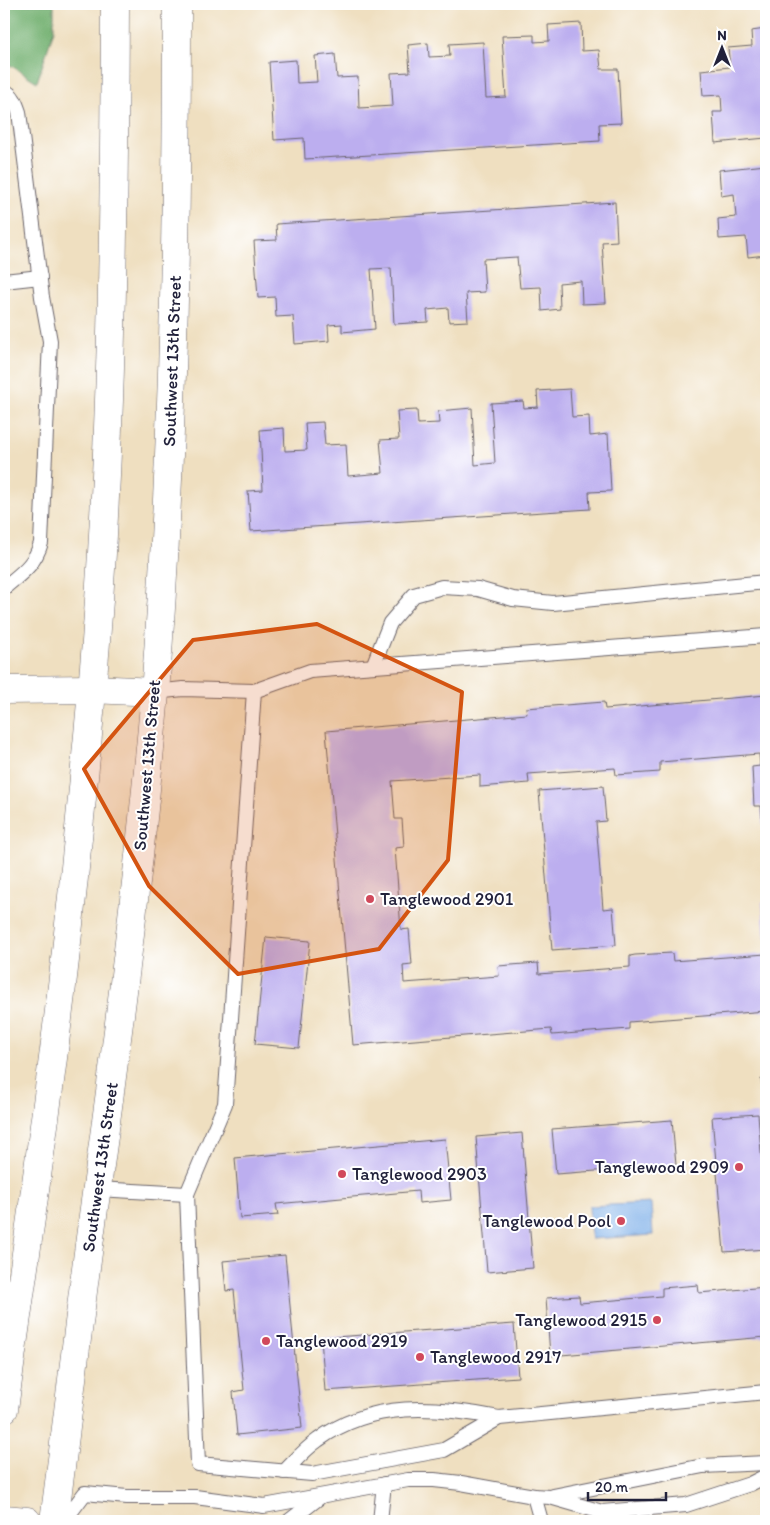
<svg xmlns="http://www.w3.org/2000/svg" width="770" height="1525" font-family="Itim,sans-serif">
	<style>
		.forest { fill: #72b070; stroke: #4a6956 }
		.water { fill: #7baee8; stroke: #4e6892 }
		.building { fill: #bcaeef }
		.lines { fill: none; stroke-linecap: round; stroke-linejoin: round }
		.lane-casing { stroke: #6a646a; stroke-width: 16 }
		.street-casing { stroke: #6a646a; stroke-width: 29 }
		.primary-casing { stroke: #6a646a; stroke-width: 29 }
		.lane { stroke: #fff; stroke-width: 14 }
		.street { stroke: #fff; stroke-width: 28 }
		.primary { stroke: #fff; stroke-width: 28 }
		.marked { fill: #d45411; fill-opacity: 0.2; stroke: #d45411; stroke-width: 4; stroke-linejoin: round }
		.poi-dot { fill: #d1495b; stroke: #fff; stroke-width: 2 }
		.labels { text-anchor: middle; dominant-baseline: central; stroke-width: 4; stroke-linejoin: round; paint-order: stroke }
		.street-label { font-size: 18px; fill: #22223b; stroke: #fff }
		.poi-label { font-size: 18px; fill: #22223b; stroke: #fff; text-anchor: start }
	</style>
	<rect width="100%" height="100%" fill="#fff"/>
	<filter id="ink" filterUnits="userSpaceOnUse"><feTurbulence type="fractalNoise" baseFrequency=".02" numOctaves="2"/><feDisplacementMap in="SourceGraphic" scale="10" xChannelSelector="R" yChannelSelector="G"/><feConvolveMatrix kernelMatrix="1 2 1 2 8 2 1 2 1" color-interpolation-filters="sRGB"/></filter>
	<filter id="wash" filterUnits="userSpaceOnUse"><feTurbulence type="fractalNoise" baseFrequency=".0096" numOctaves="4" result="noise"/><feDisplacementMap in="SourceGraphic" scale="20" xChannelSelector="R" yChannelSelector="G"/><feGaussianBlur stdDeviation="1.12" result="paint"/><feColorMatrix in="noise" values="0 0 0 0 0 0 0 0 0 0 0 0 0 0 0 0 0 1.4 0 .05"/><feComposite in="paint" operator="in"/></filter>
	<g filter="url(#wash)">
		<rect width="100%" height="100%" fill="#efdfc0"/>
		<polygon class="forest" points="4,4 54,4 54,30 37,82 10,65 4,64"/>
		<polygon class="water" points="651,1203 653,1235 591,1239 589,1206"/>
		<g id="blocks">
			<g class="building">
				<polygon points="581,23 582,51 599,50 601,69 618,69 621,123 599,124 600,141 305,159 304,138 274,140 269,62 296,60 297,83 317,82 315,56 335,54 337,78 358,77 359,108 393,106 391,73 410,72 408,45 428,43 429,57 450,56 449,44 483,42 486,98 506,97 502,36 534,35 534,42 549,41 548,25"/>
				<polygon points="766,29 766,138 715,143 713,112 722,112 721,95 703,96 701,70 730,67 728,48 752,46 751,31"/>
				<polygon points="766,165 766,255 748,257 746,237 719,239 718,219 736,217 734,194 721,196 719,170"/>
				<polygon points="615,202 617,241 602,242 606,303 582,304 581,281 559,283 560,309 542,311 541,287 520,288 517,257 483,259 485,292 466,293 468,321 449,322 448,308 427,310 428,322 394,324 391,268 371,269 375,329 342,332 342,324 328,325 329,341 295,344 293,316 276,317 275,297 258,298 254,241 277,240 276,224"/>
				<polygon points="570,389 572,417 589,416 590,436 608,434 611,491 589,492 590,509 251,531 248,491 263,490 260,430 284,428 285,451 307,450 305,423 323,422 325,445 346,444 348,476 383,473 380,440 399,439 397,411 417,410 418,424 439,423 438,411 472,408 475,465 495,463 491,403 523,401 524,408 538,407 537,391"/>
				<polygon points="766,695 766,849 765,849 761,806 754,806 752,767 760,766 759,754 660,762 660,772 616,775 615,768 528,774 529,783 480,787 480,775 392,781 395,819 402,819 404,847 395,848 401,930 409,929 412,964 403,965 404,983 499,976 498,966 538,963 539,974 630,967 630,956 635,955 672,953 673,961 766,954 766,1011 629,1022 629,1029 552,1035 551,1029 353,1045 326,731 527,714 526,708 604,702 605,709"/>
				<polygon points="603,786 606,821 596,822 603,909 613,908 616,945 552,950 539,791"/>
				<polygon points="766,901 766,940 765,940 762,902"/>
				<polygon points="266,937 310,941 299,1048 255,1044"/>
				<polygon points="761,1079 766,1079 766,1122 765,1122"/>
				<polygon points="758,1114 766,1216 766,1249 724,1252 712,1117"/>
				<polygon points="672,1120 676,1165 556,1174 552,1129"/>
				<polygon points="522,1133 533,1268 487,1272 476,1137"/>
				<polygon points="445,1139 451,1200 419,1203 418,1191 276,1204 278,1215 240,1218 235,1158"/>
				<polygon points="285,1255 302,1428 237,1435 233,1392 244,1390 234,1290 226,1291 223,1261"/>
				<polygon points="698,1285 699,1293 766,1287 766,1337 550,1356 546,1298 579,1296 580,1303 662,1296 662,1288"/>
				<polygon points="514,1324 518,1377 325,1391 321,1338"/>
			</g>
		</g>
	</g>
	<g filter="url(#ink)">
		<use href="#blocks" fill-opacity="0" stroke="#6a646a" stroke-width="1"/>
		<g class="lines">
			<defs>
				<g id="lane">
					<path d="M4,91C13,94 16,103 19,112L42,297L50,341L41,543C34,566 21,573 4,588"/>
					<polyline points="4,281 40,277"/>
					<polyline points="766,636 310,671 254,691 225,1104 187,1194 198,1464 312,1474 444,1450 499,1418 766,1392"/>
					<polyline points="373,666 390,623 414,595 442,587 478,589 513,599 553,603 766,582"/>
					<polyline points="155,692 183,689 254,691"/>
					<polyline points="97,1189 187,1194"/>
					<path d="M284,1472C295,1461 305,1449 318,1440C372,1400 436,1406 499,1418"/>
					<polyline points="534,1496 541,1521"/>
					<polyline points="553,1496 703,1466 766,1463"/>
					<polyline points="64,1521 85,1493 127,1497 195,1497 264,1506 408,1480 434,1480 461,1483 534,1496 550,1497 602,1512 686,1505 750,1484 766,1476"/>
					<polyline points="289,1521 320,1497"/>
					<polyline points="380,1521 384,1484"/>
				</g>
				<g id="street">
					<polyline points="4,690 92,689 155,692"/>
					<polyline points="4,1519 27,1521"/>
				</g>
				<g id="primary">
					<path d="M4,1409C20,1292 38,1175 53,1058C69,936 81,814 92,691C112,463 114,233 115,4"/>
					<path d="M54,1521C69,1410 81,1298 97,1187C120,1023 141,858 155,693C173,463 177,234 177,4"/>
				</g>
			</defs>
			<use href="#lane" class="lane-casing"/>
			<use href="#street" class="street-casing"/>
			<use href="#primary" class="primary-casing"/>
			<use href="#lane" class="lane"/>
			<use href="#street" class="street"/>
			<use href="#primary" class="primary"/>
		</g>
	</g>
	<path class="marked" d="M317,624L462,692L448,860L379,949L238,974L149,886L84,769L193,640Z"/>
	<g class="poi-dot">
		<circle cx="370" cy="899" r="5"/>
		<circle cx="739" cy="1167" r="5"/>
		<circle cx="342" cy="1174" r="5"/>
		<circle cx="621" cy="1221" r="5"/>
		<circle cx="657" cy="1320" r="5"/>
		<circle cx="266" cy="1341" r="5"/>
		<circle cx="420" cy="1357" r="5"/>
	</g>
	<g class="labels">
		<g class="street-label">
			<text transform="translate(172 361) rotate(-88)">Southwest 13th Street</text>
			<text transform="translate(147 765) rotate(-85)">Southwest 13th Street</text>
			<text transform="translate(100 1167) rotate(-82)">Southwest 13th Street</text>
		</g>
		<g class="poi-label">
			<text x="380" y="899">Tanglewood 2901</text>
			<text x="729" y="1167" text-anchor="end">Tanglewood 2909</text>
			<text x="352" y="1174">Tanglewood 2903</text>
			<text x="611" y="1221" text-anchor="end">Tanglewood Pool</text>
			<text x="647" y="1320" text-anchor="end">Tanglewood 2915</text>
			<text x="276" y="1341">Tanglewood 2919</text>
			<text x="430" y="1357">Tanglewood 2917</text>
		</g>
	</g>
	<rect width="770" height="1525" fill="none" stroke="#fff" stroke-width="20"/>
	<g transform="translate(722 48)" stroke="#ffffff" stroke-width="4" paint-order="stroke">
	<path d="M0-4L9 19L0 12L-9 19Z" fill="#22223b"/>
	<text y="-8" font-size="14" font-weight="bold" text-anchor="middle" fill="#22223b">N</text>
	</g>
	<path d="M588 1492v8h78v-8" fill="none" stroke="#22223b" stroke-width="2.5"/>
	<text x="595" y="1492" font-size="15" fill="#22223b" stroke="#ffffff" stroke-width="4" paint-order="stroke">20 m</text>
</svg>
